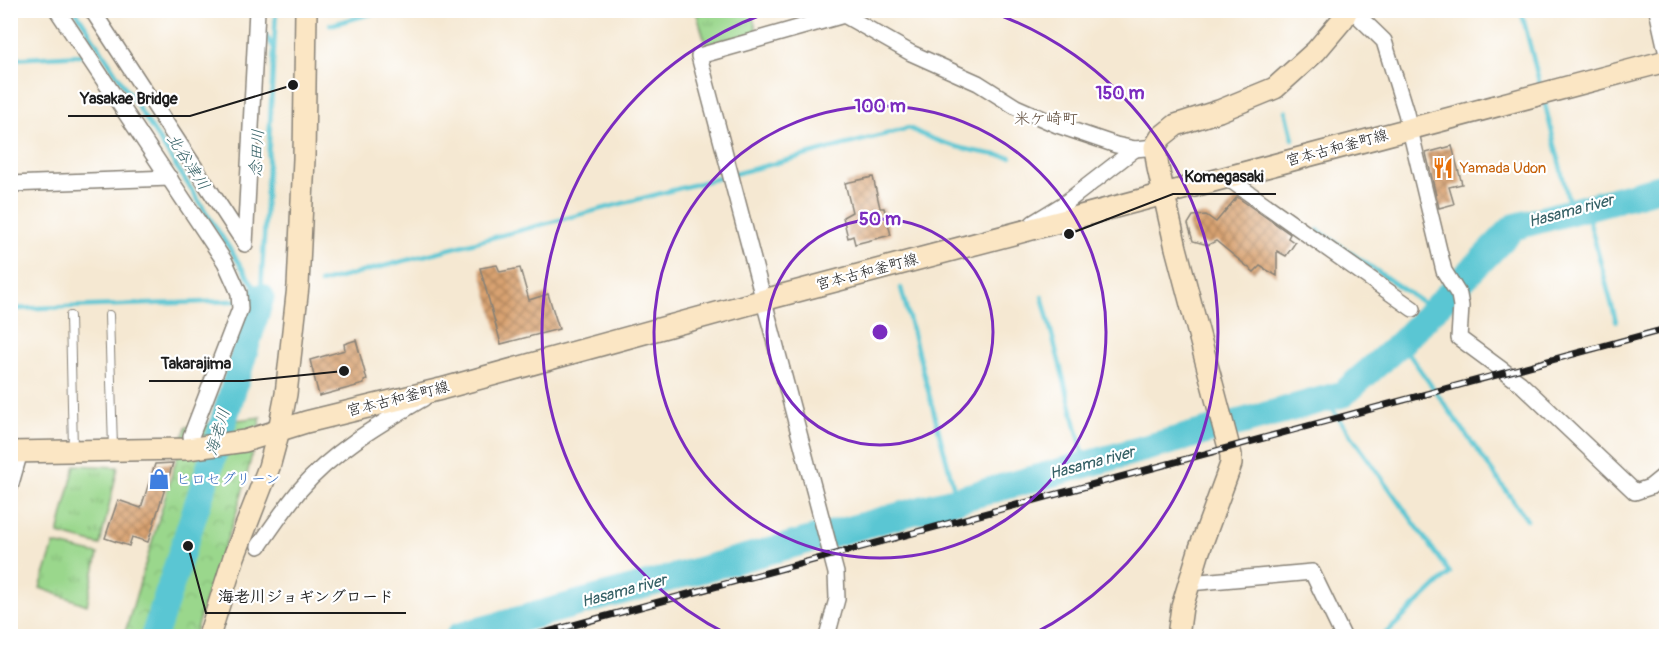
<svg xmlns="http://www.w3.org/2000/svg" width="1677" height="647" font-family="Pangolin,'Klee One',sans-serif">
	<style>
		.grass { fill: url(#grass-tufts); stroke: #5b7a54; stroke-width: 1.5 }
		.park { fill: url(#park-crowns); stroke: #5b7a54; stroke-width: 1.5 }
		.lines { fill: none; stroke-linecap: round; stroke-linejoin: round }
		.stream { stroke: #5ac6d3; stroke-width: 4.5 }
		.river { stroke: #5ac6d3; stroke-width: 27 }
		.building { fill: url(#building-cross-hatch) }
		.lane-casing { stroke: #888277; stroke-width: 10 }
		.street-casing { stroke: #888277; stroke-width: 18 }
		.secondary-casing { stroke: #888277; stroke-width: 24 }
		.lane { stroke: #fff; stroke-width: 8 }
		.street { stroke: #fff; stroke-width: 15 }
		.secondary { stroke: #fbe6c4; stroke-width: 21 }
		.rail-casing { stroke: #1c1c1c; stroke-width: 7 }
		.rail { stroke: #fff; stroke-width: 4.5; stroke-dasharray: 14; stroke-linecap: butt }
		.ring { fill: none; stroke: #7b2cbf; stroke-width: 3 }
		.labels { text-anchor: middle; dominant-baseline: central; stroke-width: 4.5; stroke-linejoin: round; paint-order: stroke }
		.street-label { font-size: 15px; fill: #1c1c1c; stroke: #fff }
		.food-label { font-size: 15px; fill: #c56008; stroke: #fff; text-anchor: start }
		.shop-label { font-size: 15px; fill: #366cbe; stroke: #fff; text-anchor: start }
		.neighbourhood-label { font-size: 16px; fill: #5e4b3a; stroke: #fff }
		.water-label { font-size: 16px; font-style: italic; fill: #356065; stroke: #fff }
		.centre { fill: #7b2cbf; stroke: #fff; stroke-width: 3 }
		.ring-label { font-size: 18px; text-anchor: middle; font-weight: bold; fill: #7b2cbf; stroke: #fff; stroke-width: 4.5; stroke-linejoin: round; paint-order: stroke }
		.leader { fill: none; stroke: #1c1c1c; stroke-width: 2 }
		.callout-dot { fill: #1c1c1c; stroke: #fff; stroke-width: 2 }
		.callout-label { font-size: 16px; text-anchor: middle; font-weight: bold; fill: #1c1c1c; stroke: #fff; stroke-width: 4.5; stroke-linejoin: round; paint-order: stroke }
	</style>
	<defs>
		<pattern id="grass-tufts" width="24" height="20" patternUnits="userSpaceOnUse" patternTransform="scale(1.5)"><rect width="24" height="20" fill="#9ad78c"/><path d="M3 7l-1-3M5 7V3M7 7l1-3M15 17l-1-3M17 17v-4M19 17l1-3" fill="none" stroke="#84b878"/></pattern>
		<pattern id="park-crowns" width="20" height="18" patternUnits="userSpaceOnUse" patternTransform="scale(1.5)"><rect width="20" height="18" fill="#9ad78c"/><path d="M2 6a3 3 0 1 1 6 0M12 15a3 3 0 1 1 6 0" fill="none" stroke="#84b878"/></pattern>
		<pattern id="building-cross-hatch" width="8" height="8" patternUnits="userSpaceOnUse" patternTransform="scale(1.5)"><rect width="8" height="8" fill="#d8a271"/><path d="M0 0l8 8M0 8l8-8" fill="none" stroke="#ae835c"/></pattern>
	</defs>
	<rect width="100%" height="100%" fill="#fff"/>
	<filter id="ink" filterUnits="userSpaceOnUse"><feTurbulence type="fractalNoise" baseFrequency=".0167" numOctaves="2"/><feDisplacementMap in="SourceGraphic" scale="12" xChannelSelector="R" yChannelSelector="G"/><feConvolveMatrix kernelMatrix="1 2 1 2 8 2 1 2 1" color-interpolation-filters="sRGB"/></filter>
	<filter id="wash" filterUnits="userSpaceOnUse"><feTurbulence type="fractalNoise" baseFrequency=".008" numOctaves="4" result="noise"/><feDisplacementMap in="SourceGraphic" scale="24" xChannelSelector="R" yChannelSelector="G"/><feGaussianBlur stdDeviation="1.35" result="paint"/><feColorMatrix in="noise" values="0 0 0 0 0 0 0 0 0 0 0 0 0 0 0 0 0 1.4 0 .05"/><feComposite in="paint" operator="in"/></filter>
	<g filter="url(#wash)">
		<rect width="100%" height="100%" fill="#f5e8d2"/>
		<g class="grass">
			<polygon points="696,11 751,11 757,32 706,45"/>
			<polygon points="75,465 118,467 100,545 58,534"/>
			<polygon points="54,544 98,554 87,605 40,588"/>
		</g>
		<path class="park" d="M261,417C252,452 245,489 233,523C219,561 205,598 194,636H124L186,427Z"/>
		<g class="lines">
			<g class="stream">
				<polyline points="75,10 261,297"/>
				<polyline points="1521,10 1541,89"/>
				<polyline points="330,25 385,10"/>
				<polyline points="261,28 274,48"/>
				<polyline points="10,59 83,55"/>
				<polyline points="1544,100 1571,211"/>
				<polyline points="1286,111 1293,139"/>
				<polyline points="1586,208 1616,321"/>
				<polyline points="1318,230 1433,310"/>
				<path d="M320,283L909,128C943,146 974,152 1011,157"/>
				<polyline points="901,288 957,500"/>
				<polyline points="261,295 276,10"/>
				<polyline points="1042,296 1086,465"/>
				<polyline points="10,309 260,300"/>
				<polyline points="1401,343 1527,520"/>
				<polyline points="1325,399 1450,573 1383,636"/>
			</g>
			<g class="river">
				<polyline points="154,636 210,466 261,297"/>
				<polyline points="459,636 1343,394 1401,343 1514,227 1666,186"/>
			</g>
		</g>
		<g id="blocks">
			<g class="building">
				<polygon points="1452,146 1462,184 1449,187 1454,204 1439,208 1426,153"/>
				<polygon points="873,177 880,208 884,208 891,235 855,244 853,236 848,238 843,217 852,212 845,183"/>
				<polygon points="1237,197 1290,234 1288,238 1295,243 1286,256 1277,251 1277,276 1260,266 1254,272 1216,241 1208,245 1193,241 1188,224 1193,216 1206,215 1216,222"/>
				<polygon points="497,265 500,272 520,268 529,300 548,294 559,329 501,344 480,268"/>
				<polygon points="356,340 367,380 364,381 364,384 319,396 310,360 345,350 344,344"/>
				<polygon points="173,463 148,542 132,537 129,546 105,538 118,500 141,508 155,464"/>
			</g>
		</g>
	</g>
	<g filter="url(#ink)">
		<use href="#blocks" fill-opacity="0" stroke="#888277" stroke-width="1.5"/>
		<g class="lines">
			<defs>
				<g id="lane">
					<polyline points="109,315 113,448"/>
					<polyline points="70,316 73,450"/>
				</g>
				<g id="street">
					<polyline points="57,10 225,262 239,293 240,309 191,436"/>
					<polyline points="92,10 245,244 257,10"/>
					<polyline points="1352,10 1384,41 1406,113 1444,271 1459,295 1461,306 1459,338 1520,383 1635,492 1650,487 1666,474"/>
					<polyline points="1657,10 1666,50"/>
					<polyline points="1226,177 1413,309"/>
					<polyline points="10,184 170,178"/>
					<polyline points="1033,223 1064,204 1135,149"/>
					<polyline points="10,487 20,452"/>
					<path d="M259,546C272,527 285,508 299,491C333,451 380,424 424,398"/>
					<polyline points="1189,583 1312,572 1343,636"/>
					<polyline points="827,636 837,599 836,573 699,56 844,15 911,53 978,83 1016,107 1057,125 1116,145 1135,149 1155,147"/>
				</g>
				<g id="secondary">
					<polyline points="10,452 187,449 245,441 306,422 441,389 775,297 1666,61"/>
					<polyline points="209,636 234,557 269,467 279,430 286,394 298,286 304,159 306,10"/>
					<polyline points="1178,636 1182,607 1199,551 1231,464 1231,455 1176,248 1158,168 1155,147 1161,137 1176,125 1219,111 1275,88 1316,51 1343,19 1347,10"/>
				</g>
			</defs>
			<use href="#lane" class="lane-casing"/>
			<use href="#street" class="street-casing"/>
			<use href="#secondary" class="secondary-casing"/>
			<use href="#lane" class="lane"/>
			<use href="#street" class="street"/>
			<use href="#secondary" class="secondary"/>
			<defs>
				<polyline id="rail" points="533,636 1666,329"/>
			</defs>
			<use href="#rail" class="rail-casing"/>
			<use href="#rail" class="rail"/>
		</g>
	</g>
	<g class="ring">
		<circle cx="880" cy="332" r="113"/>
		<circle cx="880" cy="332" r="226"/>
		<path d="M729 635A339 339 0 0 1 772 11M988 11A339 339 0 0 1 1031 635"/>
	</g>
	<defs>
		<symbol id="restaurant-bare" viewBox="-9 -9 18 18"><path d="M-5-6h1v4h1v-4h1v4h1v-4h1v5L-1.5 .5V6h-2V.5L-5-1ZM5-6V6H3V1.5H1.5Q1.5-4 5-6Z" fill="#e8710a" stroke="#fff" stroke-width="2.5" paint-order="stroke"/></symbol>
		<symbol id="shop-bare" viewBox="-9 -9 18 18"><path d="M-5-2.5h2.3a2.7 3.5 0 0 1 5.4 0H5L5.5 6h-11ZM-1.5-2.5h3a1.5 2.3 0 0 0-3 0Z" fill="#3f7fe0" stroke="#fff" stroke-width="2.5" paint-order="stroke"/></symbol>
	</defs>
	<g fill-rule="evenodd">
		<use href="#restaurant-bare" x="1428" y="153" width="30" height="30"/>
		<use href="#shop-bare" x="144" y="464" width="30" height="30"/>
	</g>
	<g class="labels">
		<g class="street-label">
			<text transform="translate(1337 148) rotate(-15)">宮本古和釜町線</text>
			<text transform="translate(867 272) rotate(-15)">宮本古和釜町線</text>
			<text transform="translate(398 399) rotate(-14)">宮本古和釜町線</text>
		</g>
		<g class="food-label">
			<text x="1460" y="168">Yamada Udon</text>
		</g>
		<g class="shop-label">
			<text x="176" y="479">ヒロセグリーン</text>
		</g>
		<g class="neighbourhood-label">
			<text x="1046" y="119">米ケ崎町</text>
		</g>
		<g class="water-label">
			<text transform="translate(257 153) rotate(-87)">念田川</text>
			<text transform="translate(188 162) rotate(57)">北谷津川</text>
			<text transform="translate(1571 211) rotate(-15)">Hasama river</text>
			<text transform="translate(218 432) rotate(-73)">海老川</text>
			<text transform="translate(1092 463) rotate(-15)">Hasama river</text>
			<text transform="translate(624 591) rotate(-15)">Hasama river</text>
		</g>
	</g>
	<circle cx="880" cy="332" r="9" class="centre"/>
	<g class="ring-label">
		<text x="1120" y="99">150 m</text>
		<text x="880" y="112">100 m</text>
		<text x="880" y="225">50 m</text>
	</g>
	<path class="leader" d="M293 85L190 116H68M1069 234L1173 194H1276M344 371L243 381H149M188 546L206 613H406"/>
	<g class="callout-dot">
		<circle cx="293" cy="85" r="6"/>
		<circle cx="1069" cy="234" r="6"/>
		<circle cx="344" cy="371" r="6"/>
		<circle cx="188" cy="546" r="6"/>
	</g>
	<g class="callout-label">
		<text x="129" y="104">Yasakae Bridge</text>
		<text x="1224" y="182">Komegasaki</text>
		<text x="196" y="369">Takarajima</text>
		<text x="306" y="602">海老川ジョギングロード</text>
	</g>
	<rect width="1677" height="647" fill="none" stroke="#fff" stroke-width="36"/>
</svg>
